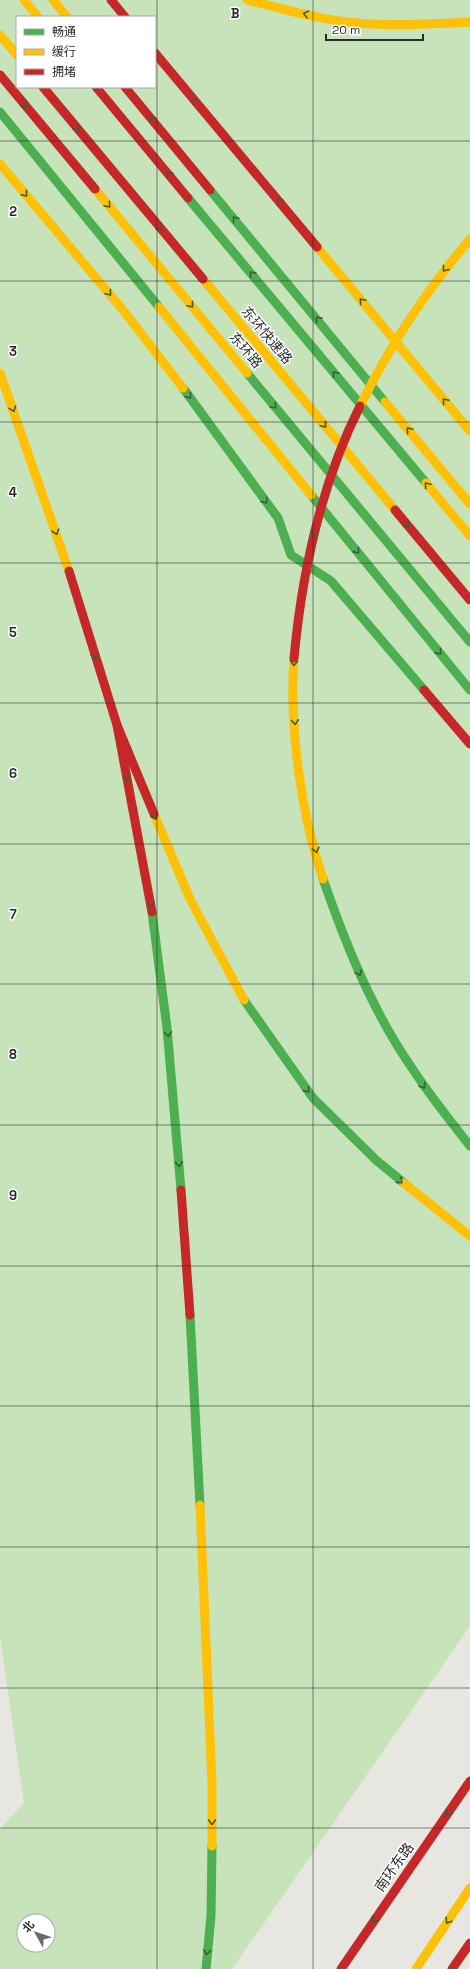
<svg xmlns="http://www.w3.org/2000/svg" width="470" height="1969" font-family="'Space Grotesk','Noto Sans SC',sans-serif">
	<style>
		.green { fill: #c6e3b9; fill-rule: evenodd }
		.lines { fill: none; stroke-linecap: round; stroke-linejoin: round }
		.fast { stroke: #4caf50; stroke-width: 9 }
		.slow { stroke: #ffc107; stroke-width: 9 }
		.jam { stroke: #c62828; stroke-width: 9 }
		.oneway { stroke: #385f39 }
		.grid { fill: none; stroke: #2a2a2a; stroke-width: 1; stroke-opacity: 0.55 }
		.labels { text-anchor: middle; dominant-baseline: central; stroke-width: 3; stroke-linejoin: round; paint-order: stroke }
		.street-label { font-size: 14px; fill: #2a2a2a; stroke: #fff }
		.grid-label { font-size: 13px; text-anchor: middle; font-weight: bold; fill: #2a2a2a; stroke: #fff; stroke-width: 3; stroke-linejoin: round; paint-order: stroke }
	</style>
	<rect width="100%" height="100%" fill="#e8e6e0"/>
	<path class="green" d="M0,0H470V1626L232,1969H0V1829L24,1803L0,1636ZM17,17H155V87H17ZM24,1921H48V1945H24Z"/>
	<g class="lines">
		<g class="fast">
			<polyline points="0,112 159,307"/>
			<polyline points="210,190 385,402"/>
			<polyline points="188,198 426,483"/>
			<polyline points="247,373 470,642"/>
			<polyline points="183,388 278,518 291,555 331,581 424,690"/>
			<polyline points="311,495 470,690"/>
			<path d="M323,879C343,936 365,993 397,1045C419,1081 444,1113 470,1146"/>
			<polyline points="152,912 167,1028 181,1190"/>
			<polyline points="244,1000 313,1098 376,1160 404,1183"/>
			<polyline points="190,1315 200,1505"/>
			<polyline points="206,1969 211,1916 212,1846"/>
		</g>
		<g class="slow">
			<polyline points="24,0 38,17"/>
			<polyline points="53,0 67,17"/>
			<path d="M247,0C283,9 320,20 357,23C395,26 432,24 470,22"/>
			<polyline points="0,35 17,55"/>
			<polyline points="0,164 123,310 183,388"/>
			<polyline points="95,189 247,373"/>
			<polyline points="317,247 470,431"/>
			<polyline points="203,279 395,510"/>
			<polyline points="159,307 311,495"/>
			<polyline points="0,373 69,571"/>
			<polyline points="385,402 470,504"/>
			<path d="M360,406C392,342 424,294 470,239"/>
			<polyline points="426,483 470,536"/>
			<path d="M294,658C289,726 301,814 323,879"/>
			<polyline points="154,814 191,901 244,1000"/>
			<polyline points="404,1183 470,1236"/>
			<polyline points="200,1505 212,1783 212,1846"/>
			<polyline points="416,1969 470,1888"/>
		</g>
		<g class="jam">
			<polyline points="111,0 125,17"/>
			<polyline points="155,53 317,247"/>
			<polyline points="0,75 95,189"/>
			<polyline points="43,87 203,279"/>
			<polyline points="96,87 188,198"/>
			<polyline points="125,87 210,190"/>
			<polyline points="395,510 470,600"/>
			<polyline points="69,571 117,725 154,814"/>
			<path d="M294,658C302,572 321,484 360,406"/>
			<polyline points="424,690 470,744"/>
			<polyline points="117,725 152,912"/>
			<polyline points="181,1190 190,1315"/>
			<polyline points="341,1969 470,1781"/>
			<polyline points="452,1969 470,1943"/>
		</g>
	</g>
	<defs><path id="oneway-chevron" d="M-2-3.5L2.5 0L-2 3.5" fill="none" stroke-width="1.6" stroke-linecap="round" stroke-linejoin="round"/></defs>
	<g class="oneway">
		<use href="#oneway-chevron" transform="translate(306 14) rotate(-166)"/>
		<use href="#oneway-chevron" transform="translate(195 101) rotate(-130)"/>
		<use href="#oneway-chevron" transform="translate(25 105) rotate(50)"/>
		<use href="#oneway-chevron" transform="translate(152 119) rotate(-130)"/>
		<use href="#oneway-chevron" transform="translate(77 128) rotate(50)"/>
		<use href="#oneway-chevron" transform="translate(169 174) rotate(-130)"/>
		<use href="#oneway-chevron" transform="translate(25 194) rotate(50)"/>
		<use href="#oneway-chevron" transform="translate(279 201) rotate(-130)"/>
		<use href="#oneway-chevron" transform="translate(108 205) rotate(50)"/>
		<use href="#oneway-chevron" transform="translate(235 219) rotate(-130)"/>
		<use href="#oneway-chevron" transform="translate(160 228) rotate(50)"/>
		<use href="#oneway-chevron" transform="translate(445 269) rotate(128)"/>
		<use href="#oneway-chevron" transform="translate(252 274) rotate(-130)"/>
		<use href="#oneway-chevron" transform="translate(109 293) rotate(50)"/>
		<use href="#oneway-chevron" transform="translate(362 301) rotate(-130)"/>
		<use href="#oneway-chevron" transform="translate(191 305) rotate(50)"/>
		<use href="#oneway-chevron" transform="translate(318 319) rotate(-130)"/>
		<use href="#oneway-chevron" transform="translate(335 374) rotate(-130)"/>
		<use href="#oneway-chevron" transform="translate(189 396) rotate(52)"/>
		<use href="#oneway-chevron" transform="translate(445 401) rotate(-130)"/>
		<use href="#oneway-chevron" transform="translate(274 406) rotate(50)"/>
		<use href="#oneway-chevron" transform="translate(13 409) rotate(70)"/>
		<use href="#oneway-chevron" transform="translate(324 425) rotate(50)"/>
		<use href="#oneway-chevron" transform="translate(409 430) rotate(-130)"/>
		<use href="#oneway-chevron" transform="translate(427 485) rotate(-130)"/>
		<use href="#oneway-chevron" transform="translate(265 501) rotate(54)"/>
		<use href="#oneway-chevron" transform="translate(407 525) rotate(50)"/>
		<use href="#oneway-chevron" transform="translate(56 532) rotate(71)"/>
		<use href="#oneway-chevron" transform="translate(314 534) rotate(104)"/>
		<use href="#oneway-chevron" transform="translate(357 551) rotate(51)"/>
		<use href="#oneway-chevron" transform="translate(439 652) rotate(51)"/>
		<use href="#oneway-chevron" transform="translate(95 656) rotate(73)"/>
		<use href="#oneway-chevron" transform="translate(294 663) rotate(94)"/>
		<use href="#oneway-chevron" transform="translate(295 722) rotate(86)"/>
		<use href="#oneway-chevron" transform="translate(127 778) rotate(79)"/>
		<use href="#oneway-chevron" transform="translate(155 817) rotate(67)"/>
		<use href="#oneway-chevron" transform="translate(316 850) rotate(75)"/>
		<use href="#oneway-chevron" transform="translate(151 905) rotate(81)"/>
		<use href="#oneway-chevron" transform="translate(359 973) rotate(66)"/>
		<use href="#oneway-chevron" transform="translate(168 1034) rotate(85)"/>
		<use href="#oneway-chevron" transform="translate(423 1086) rotate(56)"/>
		<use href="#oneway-chevron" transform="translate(307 1090) rotate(53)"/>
		<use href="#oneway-chevron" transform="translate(179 1164) rotate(85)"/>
		<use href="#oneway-chevron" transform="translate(400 1181) rotate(41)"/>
		<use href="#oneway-chevron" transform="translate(448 1813) rotate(125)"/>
		<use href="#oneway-chevron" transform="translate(212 1822) rotate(91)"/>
		<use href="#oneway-chevron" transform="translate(374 1920) rotate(125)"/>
		<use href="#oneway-chevron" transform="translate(448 1921) rotate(124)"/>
		<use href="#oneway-chevron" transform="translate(207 1952) rotate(95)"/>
	</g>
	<path class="grid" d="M157,0V1969M313,0V1969M0,141H470M0,281H470M0,422H470M0,563H470M0,703H470M0,844H470M0,984H470M0,1125H470M0,1266H470M0,1406H470M0,1547H470M0,1688H470M0,1828H470"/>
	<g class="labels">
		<g class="street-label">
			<text transform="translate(267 335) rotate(50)">东环快速路</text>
			<text transform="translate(246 350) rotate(50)">东环路</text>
			<text transform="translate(394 1867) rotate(-55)">南环东路</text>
		</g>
	</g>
	<g class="grid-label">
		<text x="235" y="18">B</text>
		<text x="13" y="216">2</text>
		<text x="13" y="356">3</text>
		<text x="13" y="497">4</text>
		<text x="13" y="637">5</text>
		<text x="13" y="778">6</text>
		<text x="13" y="919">7</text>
		<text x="13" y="1059">8</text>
		<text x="13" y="1200">9</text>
	</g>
	<rect x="16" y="16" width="140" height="72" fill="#ffffff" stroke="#aaaaaa"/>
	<rect x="24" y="29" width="20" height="6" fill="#4caf50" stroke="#aaaaaa"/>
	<text x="52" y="36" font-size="12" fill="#2a2a2a">畅通</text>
	<rect x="24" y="49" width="20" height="6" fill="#ffc107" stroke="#aaaaaa"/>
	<text x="52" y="56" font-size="12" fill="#2a2a2a">缓行</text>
	<rect x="24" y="69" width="20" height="6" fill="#c62828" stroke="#aaaaaa"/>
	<text x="52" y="76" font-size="12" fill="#2a2a2a">拥堵</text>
	<g transform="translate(36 1933) rotate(310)"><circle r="19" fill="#ffffff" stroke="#aaaaaa"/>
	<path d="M0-3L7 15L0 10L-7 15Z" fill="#6c6c6a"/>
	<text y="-6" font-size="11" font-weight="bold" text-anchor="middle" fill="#2a2a2a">北</text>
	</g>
	<path d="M326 34v6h97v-6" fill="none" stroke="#2a2a2a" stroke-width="2"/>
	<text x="332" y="34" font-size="12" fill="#2a2a2a" stroke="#ffffff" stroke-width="3" paint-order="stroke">20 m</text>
</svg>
